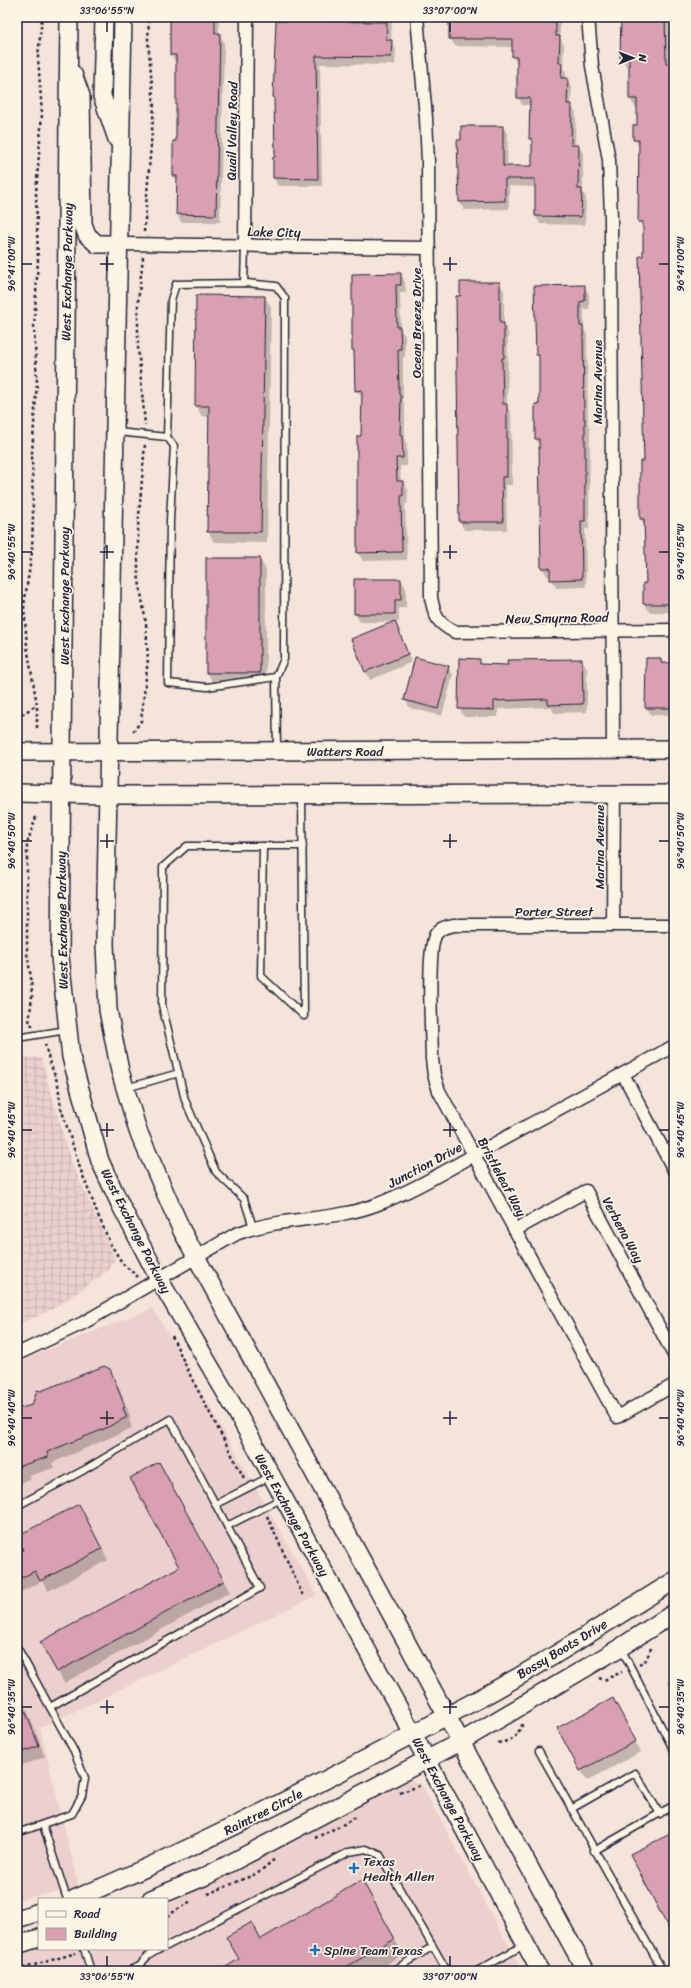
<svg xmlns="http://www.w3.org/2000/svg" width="691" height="1988" font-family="Sriracha,sans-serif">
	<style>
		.built { fill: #ecd0cd }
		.industrial { fill: url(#industrial-grid) }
		.shadow { fill: #0003 }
		.building { fill: #d8a0b0; stroke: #22223b }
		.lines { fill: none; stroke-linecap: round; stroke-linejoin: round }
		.lane-casing { stroke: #22223b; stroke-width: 9 }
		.street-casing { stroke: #22223b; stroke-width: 15 }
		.secondary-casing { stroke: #22223b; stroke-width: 20 }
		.path { stroke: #22223b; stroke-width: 2.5; stroke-dasharray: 3 3; stroke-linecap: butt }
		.lane { stroke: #fcf5e5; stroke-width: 6 }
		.street { stroke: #fcf5e5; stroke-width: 12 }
		.secondary { stroke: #fcf5e5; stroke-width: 17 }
		.ticks { fill: none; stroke: #22223b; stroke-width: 1.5 }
		.poi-dot { fill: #1f6fb2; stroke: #fcf5e5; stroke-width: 1.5 }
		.labels { text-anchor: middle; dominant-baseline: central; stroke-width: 3.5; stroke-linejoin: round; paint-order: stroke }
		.street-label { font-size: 13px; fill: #22223b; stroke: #fcf5e5 }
		.poi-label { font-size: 13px; fill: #22223b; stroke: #fcf5e5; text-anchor: start }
		.neatline { fill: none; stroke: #22223b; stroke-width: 1.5 }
		.ticks-label { font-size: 10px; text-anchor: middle; fill: #22223b }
	</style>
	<defs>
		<pattern id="industrial-grid" width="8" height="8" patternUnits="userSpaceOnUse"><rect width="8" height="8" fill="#ecd0cd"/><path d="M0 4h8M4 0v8" fill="none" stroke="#cab2b1"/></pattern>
	</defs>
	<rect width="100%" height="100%" fill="#f5e4da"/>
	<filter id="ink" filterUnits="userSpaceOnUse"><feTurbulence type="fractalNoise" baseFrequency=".025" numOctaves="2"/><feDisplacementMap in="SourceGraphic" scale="8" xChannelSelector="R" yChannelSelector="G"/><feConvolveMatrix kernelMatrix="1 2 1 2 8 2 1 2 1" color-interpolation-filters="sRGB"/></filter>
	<g filter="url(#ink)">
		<g class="built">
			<polygon points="153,1308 317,1595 40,1728 79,1887 17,1900 17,1362"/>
			<polygon points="406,1778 423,1787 522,1971 17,1971 17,1956 41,1949 167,1949 167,1905 275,1850"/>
		</g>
		<polygon class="industrial" points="17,1056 41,1058 71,1162 115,1258 109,1270 53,1309 17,1325"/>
		<g class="shadow">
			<polygon points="173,17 225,17 219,18 219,34 224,42 220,222 181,222 177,214 178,182 174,176 177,142 177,62 175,62 171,54"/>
			<polygon points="277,17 392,17 391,41 396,49 395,65 320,64 322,186 278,186 274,178 274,158 276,158"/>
			<polygon points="450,17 560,17 560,38 564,45 563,68 566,72 566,79 572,87 571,106 576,113 575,146 579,146 583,154 583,192 586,198 585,225 540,224 536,216 536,187 509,186 509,209 464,210 460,202 503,127 508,135 507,167 533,167 533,144 530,138 531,105 522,105 518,97 518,65 513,57 513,47 455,46 450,38"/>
			<polygon points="617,17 669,17 670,65 674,67 674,612 649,612 644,604 644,584 647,584 645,527 641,519 641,462 645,462 644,257 643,229 639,221 640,147 634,139 638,126 638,107 635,107 630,99 630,66 626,66 621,58 622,27"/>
			<polygon points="17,25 18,27 18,45 17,45"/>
			<polygon points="401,274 405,282 406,293 400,293 401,330 405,336 405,357 403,357 403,401 405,405 405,441 407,444 407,466 400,466 401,482 403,482 408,490 407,504 405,504 407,560 363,561 358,553 358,437 362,437 363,398 356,390 356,354 353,349"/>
			<polygon points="499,283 504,291 504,325 508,332 507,406 511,413 512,485 506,485 507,530 464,530 460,522 458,478 459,365 462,297"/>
			<polygon points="584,286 589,294 589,309 584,309 584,329 587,335 588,426 590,428 589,529 585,529 586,587 556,588 551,576 547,576 542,568 540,447 536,439 536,405 540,405 540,359 537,354"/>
			<polygon points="265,297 271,307 267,543 214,542 208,531 209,417 202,416 196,406"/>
			<polygon points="260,559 266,570 266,683 213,683 207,672"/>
			<polygon points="355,580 401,580 406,588 406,608 399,608 399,622 360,622 355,614"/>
			<polygon points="394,623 412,662 370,680 366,672"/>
			<polygon points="661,659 664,664 674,664 674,715 651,715 646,707"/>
			<polygon points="479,660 482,665 509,666 582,660 587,668 587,712 554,713 551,707 498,709 498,717 464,717 459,708"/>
			<polygon points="448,667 453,675 442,716 410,708 405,700"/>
			<polygon points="110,1370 116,1381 131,1418 129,1419 132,1428 52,1463 54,1468 29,1476 31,1480 17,1484 17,1410 32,1406 41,1393"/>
			<polygon points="165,1474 230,1592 64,1683 42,1642 180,1568"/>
			<polygon points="79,1505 108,1560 48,1591 42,1581 17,1594 17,1554 25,1550"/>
			<polygon points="674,1679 674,1693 668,1683"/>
			<polygon points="17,1683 45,1757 17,1767"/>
			<polygon points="618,1710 641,1752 587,1781 558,1728"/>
			<polygon points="362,1882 403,1954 375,1971 221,1971 241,1960 261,1940"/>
		</g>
		<g class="building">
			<polygon points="449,17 495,17 495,21 556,22 556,36 560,36 559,63 562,63 561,78 568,78 567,104 572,104 571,145 579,145 578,189 582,189 581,217 535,216 535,179 505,179 505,201 459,202 457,140 461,140 461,126 503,126 503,166 532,166 532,139 529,139 530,98 517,98 517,57 512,57 512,39 449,39"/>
			<polygon points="621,17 665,17 666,64 674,64 674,604 643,604 643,583 646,583 644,519 640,519 640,461 644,461 639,256 643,256 643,222 638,222 639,140 633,140 633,125 637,125 637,99 629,99 629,58 620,58"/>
			<polygon points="170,19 215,19 215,33 220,33 216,215 176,214 177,176 173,176 173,141 176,141 176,55 170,55"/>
			<polygon points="276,21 387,22 386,40 392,40 391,57 316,56 318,179 273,178 273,157 275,157 274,97 273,97"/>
			<polygon points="401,273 401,285 396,285 397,327 400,327 401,349 398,349 399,395 401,396 400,435 402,435 403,458 396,458 397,481 403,481 403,496 401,496 402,552 357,553 357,436 361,436 362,390 355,391 354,350 352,350 352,274"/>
			<polygon points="460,282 500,282 500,323 504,323 504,358 502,358 503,404 507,404 507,477 502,477 503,522 459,522 456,296 460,296"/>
			<polygon points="585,285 585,301 580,302 580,326 583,326 584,419 585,419 585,521 581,521 582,579 550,580 550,568 541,568 539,439 535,439 535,404 539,404 539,355 536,355 534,286"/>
			<polygon points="196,295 265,296 261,532 207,532 209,406 195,406"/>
			<rect x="206" y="558" width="54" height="115"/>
			<polygon points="354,579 401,579 401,600 395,600 395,614 354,614"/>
			<polygon points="395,621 408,654 365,672 351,639"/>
			<polygon points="415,657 449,666 438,709 404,700"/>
			<polygon points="459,658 480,659 480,664 508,665 507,660 582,659 583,704 548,705 548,699 494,701 494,710 458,709"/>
			<polygon points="646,658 661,658 661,663 674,663 674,708 645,708"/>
			<polygon points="104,1366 110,1369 125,1407 123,1408 127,1417 104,1429 47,1452 48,1457 17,1467 17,1409 32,1405 37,1390 41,1391"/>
			<polygon points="159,1462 224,1581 57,1672 40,1642 179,1567 130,1478"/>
			<polygon points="79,1504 102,1549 40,1581 35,1571 17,1580 17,1553 23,1550 17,1536"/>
			<polygon points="17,1690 39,1746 17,1754"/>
			<polygon points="613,1698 636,1741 580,1771 557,1728"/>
			<polygon points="674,1832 674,1939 630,1854"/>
			<polygon points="362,1880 395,1939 339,1971 219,1971 239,1959 226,1937 252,1922 261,1939"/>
		</g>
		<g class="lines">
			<defs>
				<g id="lane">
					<polyline points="244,283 245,246"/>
					<polyline points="117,432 167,437 174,446 170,520 168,683 207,687 276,677 284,659 285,298 276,286 247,283 176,284 171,300 167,437"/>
					<polyline points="276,677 277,750"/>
					<polyline points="302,795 304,1016 261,976 263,846 303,846"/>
					<polyline points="17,1038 67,1030"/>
					<polyline points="126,1088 179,1073"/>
					<polyline points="663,1150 674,1144"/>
					<polyline points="253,1227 244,1199 216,1172 185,1100 162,1005 163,867 187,846 263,846"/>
					<polyline points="216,1504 271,1476"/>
					<polyline points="17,1506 84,1470 170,1419 260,1588 50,1707"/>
					<polyline points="227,1526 283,1498"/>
					<polyline points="17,1647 74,1751 85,1778 82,1796 72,1814 17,1833"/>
					<polyline points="621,1648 674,1751"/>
					<polyline points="539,1751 663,1971"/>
					<polyline points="571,1809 635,1773 660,1814"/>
					<polyline points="43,1825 67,1899"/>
					<polyline points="594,1851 674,1805"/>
					<polyline points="167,1946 349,1852 366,1849 380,1855 447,1971"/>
					<polyline points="84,1949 91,1971"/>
					<polyline points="127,1971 140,1966"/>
					<path d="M140,1971C140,1959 151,1954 160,1949"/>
					<polyline points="392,1971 432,1947"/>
					<polyline points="477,1971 524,1945"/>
				</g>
				<g id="street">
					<path d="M417,17L426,118L428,162L431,598C435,617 437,623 455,632L674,630"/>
					<polyline points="588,17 592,66 609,160 611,219 613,749"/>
					<polyline points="119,244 429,248"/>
					<polyline points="245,246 247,17"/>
					<polyline points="613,925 614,794"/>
					<path d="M674,925H454C447,926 440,928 436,934C426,949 432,1037 432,1059L434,1075L439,1091L617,1417L674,1385"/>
					<polyline points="623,1074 674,1170"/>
					<polyline points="515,1230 586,1191 674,1355"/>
					<path d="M17,1354L83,1323L236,1234C282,1216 332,1222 378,1204C415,1190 450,1168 485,1149C548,1115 611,1080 674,1046"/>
				</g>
				<g id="secondary">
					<polyline points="69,17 60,957 71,1057 100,1161 121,1206 159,1279 235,1409 413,1734 540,1971"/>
					<polyline points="104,17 102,96 117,139"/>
					<polyline points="123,17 105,944 108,1010 120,1071 138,1131 182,1231 586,1971"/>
					<polyline points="73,74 81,96 83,224 87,235 97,244 119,244"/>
					<polyline points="17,752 674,749"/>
					<polyline points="17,793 107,795 674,794"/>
					<path d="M74,1899C212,1842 343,1771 475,1701C543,1665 608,1621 674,1581"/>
					<polyline points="151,1899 206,1876 462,1741 621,1647 674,1613"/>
					<polyline points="17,1919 39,1912"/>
					<polyline points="17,1945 39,1938"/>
				</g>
			</defs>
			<use href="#lane" class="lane-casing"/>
			<use href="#street" class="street-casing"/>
			<use href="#secondary" class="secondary-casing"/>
			<g class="path">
				<polyline points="144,232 154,106 148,40 149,17"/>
				<polyline points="143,257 138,302 138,347 145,425"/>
				<polyline points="17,718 36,705"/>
				<polyline points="37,728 37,705 27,646 24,605 32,552 33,515 32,453 37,382 34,327 38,260 36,193 42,114 38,57 42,17"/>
				<polyline points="133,732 141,721 148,659 146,624 138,574 138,527 145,444"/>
				<polyline points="33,1026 29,1023 32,996 31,978 27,953 27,844 36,817"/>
				<polyline points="45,1044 49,1060 58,1084 61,1108 80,1168 98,1215 111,1245 123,1264 138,1277"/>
				<polyline points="172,1336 192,1379 245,1480"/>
				<polyline points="267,1516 304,1598"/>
				<polyline points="639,1664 646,1660 652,1646"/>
				<polyline points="599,1678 604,1680 622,1672"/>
				<path d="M498,1743C514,1740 516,1738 523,1723"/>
				<polyline points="400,1793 421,1785"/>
				<polyline points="315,1838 344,1824 357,1816"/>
				<polyline points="208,1894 258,1873 276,1858"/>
				<polyline points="167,1916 191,1901"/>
				<polyline points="17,1970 76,1953"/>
			</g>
			<use href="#lane" class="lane"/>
			<use href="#street" class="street"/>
			<use href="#secondary" class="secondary"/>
		</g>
	</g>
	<path class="ticks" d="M107,22V32M450,22V32M107,257V271M450,257V271M22,264H32M100,264H114M443,264H457M659,264H669M107,545V559M450,545V559M22,552H32M100,552H114M443,552H457M659,552H669M107,834V848M450,834V848M22,841H32M100,841H114M443,841H457M659,841H669M107,1123V1137M450,1123V1137M22,1130H32M100,1130H114M443,1130H457M659,1130H669M107,1411V1425M450,1411V1425M22,1418H32M100,1418H114M443,1418H457M659,1418H669M107,1700V1714M450,1700V1714M22,1707H32M100,1707H114M443,1707H457M659,1707H669M107,1956V1966M450,1956V1966"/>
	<g class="poi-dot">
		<path d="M352 1862h4v4h4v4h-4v4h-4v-4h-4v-4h4z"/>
		<path d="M313 1944h4v4h4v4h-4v4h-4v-4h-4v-4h4z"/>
	</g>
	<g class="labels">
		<g class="street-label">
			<text transform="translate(232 131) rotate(-89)">Quail Valley Road</text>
			<text transform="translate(274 232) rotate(1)">Lake City</text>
			<text transform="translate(67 272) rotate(-89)">West Exchange Parkway</text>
			<text transform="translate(416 323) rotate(-90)">Ocean Breeze Drive</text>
			<text transform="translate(597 382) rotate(-90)">Marina Avenue</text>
			<text transform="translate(64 596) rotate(-90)">West Exchange Parkway</text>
			<text transform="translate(557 618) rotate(-1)">New Smyrna Road</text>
			<text x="345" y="751">Watters Road</text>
			<text transform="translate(599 847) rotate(-90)">Marina Avenue</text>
			<text x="554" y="911">Porter Street</text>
			<text transform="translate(62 920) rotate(-91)">West Exchange Parkway</text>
			<text transform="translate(425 1165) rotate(-28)">Junction Drive</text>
			<text transform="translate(502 1177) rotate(62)">Bristleleaf Way</text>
			<text transform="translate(623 1230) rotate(62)">Verbena Way</text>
			<text transform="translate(136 1231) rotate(63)">West Exchange Parkway</text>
			<text transform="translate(292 1515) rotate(61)">West Exchange Parkway</text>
			<text transform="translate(562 1649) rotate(-31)">Bossy Boots Drive</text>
			<text transform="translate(448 1799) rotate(62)">West Exchange Parkway</text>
			<text transform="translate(263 1812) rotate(-27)">Raintree Circle</text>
		</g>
		<g class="poi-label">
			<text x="363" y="1861">Texas<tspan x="363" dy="15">Health Allen</tspan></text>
			<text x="324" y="1950">Spine Team Texas</text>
		</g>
	</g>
	<rect width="691" height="1988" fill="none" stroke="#fcf5e5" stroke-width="44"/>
	<rect x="38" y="1898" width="130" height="52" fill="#fcf5e5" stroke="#a5a1a1"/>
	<rect x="46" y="1911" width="20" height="6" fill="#fcf5e5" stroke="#a5a1a1"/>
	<text x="74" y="1918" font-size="12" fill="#22223b">Road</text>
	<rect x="46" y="1928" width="20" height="12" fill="#d8a0b0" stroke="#a5a1a1"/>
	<text x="74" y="1938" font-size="12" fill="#22223b">Building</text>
	<g transform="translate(633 58) rotate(90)" stroke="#fcf5e5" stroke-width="3" paint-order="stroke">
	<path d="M0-3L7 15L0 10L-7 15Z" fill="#22223b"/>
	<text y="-6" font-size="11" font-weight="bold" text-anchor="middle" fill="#22223b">N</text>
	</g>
	<rect x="22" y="22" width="647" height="1944" class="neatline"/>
	<g class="ticks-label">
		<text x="107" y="14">33°06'55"N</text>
		<text x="450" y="14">33°07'00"N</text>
		<text transform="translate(680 264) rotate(-90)" y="4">96°41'00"W</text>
		<text transform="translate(11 264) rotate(-90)" y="4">96°41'00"W</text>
		<text transform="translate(680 552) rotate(-90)" y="4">96°40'55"W</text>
		<text transform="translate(11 552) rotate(-90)" y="4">96°40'55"W</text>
		<text transform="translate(680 841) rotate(-90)" y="4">96°40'50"W</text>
		<text transform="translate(11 841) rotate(-90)" y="4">96°40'50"W</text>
		<text transform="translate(680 1130) rotate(-90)" y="4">96°40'45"W</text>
		<text transform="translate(11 1130) rotate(-90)" y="4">96°40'45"W</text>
		<text transform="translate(680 1418) rotate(-90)" y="4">96°40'40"W</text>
		<text transform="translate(11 1418) rotate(-90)" y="4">96°40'40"W</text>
		<text transform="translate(11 1707) rotate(-90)" y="4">96°40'35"W</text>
		<text transform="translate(680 1707) rotate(-90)" y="4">96°40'35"W</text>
		<text x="107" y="1980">33°06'55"N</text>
		<text x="450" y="1980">33°07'00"N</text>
	</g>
</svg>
